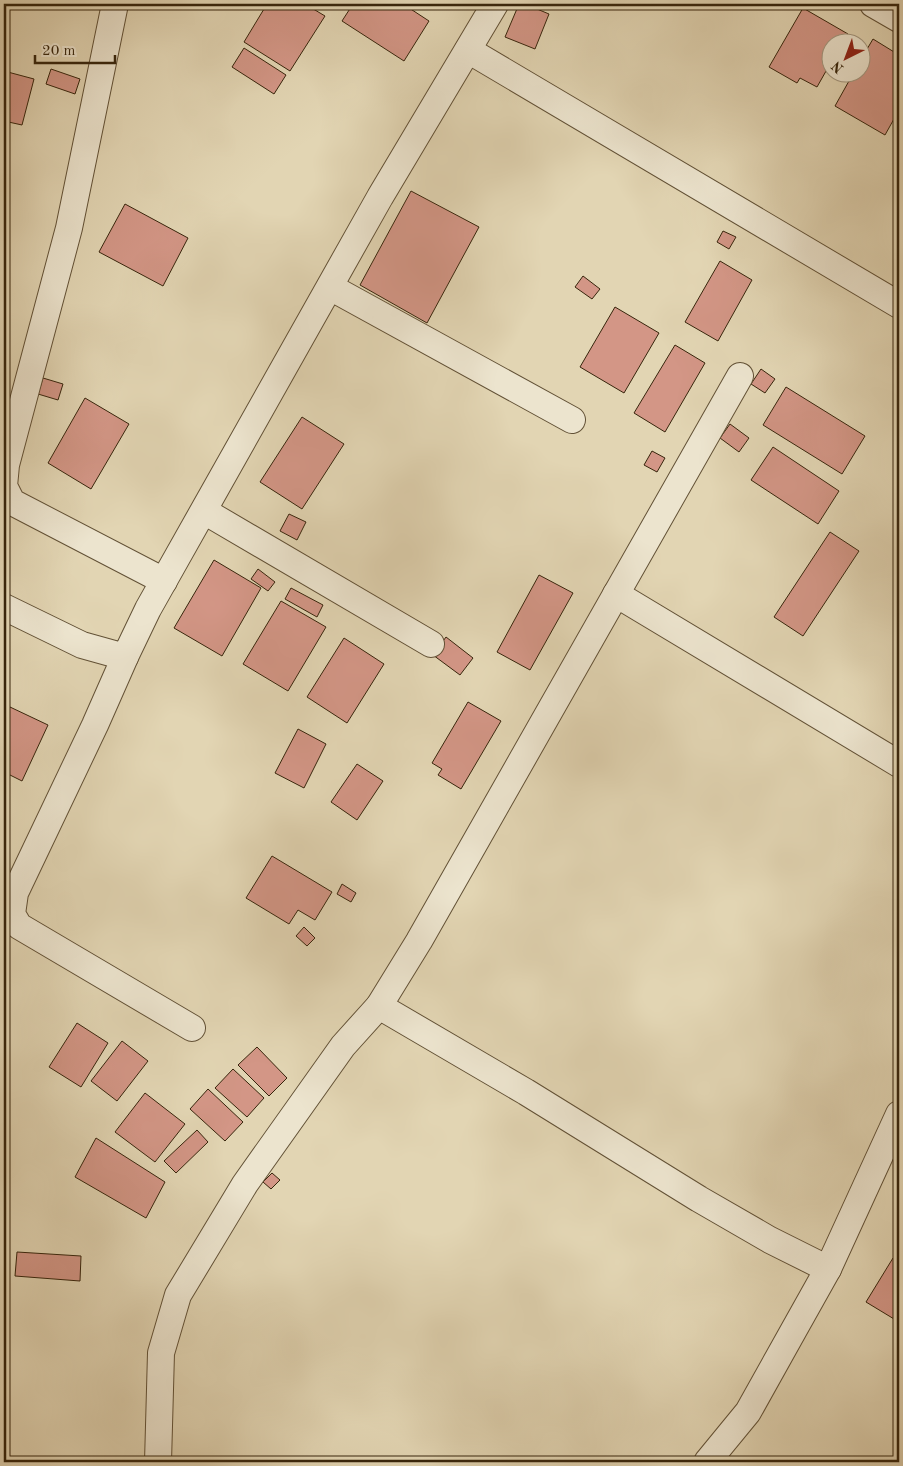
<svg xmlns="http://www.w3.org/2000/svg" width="903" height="1466" font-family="'Old Standard TT',serif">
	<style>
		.building { fill: #d39686; stroke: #37250c }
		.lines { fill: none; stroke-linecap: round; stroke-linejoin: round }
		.minor-casing { stroke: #625136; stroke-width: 28 }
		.minor { stroke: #ece4ce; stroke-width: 26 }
	</style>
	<rect width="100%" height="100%" fill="#e2d5b3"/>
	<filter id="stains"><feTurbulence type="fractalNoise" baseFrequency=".004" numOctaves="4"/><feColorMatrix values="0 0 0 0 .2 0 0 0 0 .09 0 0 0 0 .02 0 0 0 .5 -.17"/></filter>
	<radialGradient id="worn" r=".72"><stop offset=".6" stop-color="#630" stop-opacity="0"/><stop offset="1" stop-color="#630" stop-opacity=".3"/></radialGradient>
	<g class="building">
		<polygon points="267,4 305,4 325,16 290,71 244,42"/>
		<polygon points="353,4 403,4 429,21 404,61 342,21"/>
		<polygon points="519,4 525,4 549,14 535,49 505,37"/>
		<polygon points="803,8 848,34 843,42 830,42 830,64 817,87 800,78 797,83 769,67"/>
		<polygon points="873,39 899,55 899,110 885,135 835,106 854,72 860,72 860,61"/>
		<polygon points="244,48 286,75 274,94 232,67"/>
		<polygon points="51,69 80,79 75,94 46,84"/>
		<polygon points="4,71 34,79 22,125 4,121"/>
		<polygon points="411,191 479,227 427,323 360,285"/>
		<polygon points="125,204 188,238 163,286 99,252"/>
		<polygon points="723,231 736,237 729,249 717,242"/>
		<polygon points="720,261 752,280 718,341 685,322"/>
		<polygon points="583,276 600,289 592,299 575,287"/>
		<polygon points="615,307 659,333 624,393 580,367"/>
		<polygon points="675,345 705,363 665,432 634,413"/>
		<polygon points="761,369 775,379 765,393 751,384"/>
		<polygon points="43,378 63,384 58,400 38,394"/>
		<polygon points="786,387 865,436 842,474 763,425"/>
		<polygon points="85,398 129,424 91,489 48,463"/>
		<polygon points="302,417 344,444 302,509 260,482"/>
		<polygon points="730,424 749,438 739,452 720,438"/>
		<polygon points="773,447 839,491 818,524 751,480"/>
		<polygon points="652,451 665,458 657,472 644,465"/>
		<polygon points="289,514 306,522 297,540 280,531"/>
		<polygon points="830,532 859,551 803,636 774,617"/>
		<polygon points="214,560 261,588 222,656 174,628"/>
		<polygon points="258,569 275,582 268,591 251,579"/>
		<polygon points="539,575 573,593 530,670 497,652"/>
		<polygon points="291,588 323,605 317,617 285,599"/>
		<polygon points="281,601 326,627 288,691 243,664"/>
		<polygon points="446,637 473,658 460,675 433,655"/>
		<polygon points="344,638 384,664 347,723 307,697"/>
		<polygon points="468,702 501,721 461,789 438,775 442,769 432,763"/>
		<polygon points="10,707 48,725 22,781 4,772 4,720"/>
		<polygon points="298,729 326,744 304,788 275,773"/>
		<polygon points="357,764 383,781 357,820 331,802"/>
		<polygon points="272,856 332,892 315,920 298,910 289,924 246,898"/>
		<polygon points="342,884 356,893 351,902 337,894"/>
		<polygon points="304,927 315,938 307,946 296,936"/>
		<polygon points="77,1023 108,1043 81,1087 49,1067"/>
		<polygon points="122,1041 148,1061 117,1101 91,1081"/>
		<polygon points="257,1047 287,1078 269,1096 238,1065"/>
		<polygon points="233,1069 264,1098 247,1117 215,1088"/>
		<polygon points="208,1089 243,1122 225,1141 190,1109"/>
		<polygon points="145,1093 185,1124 155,1162 115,1132"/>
		<polygon points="197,1130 208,1142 176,1173 164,1161"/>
		<polygon points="96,1138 165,1182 146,1218 75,1177"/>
		<polygon points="272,1173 280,1180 271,1189 263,1182"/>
		<polygon points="17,1252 81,1256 80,1281 15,1276"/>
		<polygon points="893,1258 899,1262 899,1322 866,1302"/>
	</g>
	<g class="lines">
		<defs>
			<g id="minor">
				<polyline points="115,4 69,228 6,465 4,486 12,502 164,581"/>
				<polyline points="873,4 899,19"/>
				<polyline points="468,50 899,305"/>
				<polyline points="330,287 572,420"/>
				<polyline points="204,511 431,644"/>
				<polyline points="616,594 899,764"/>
				<polyline points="4,607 82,645 125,657 148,609 380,197 495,4"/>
				<polyline points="125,657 95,725 15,893 12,914 19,926 192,1028"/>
				<polyline points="379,1006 419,941 477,839 740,376"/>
				<polyline points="158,1462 161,1353 178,1295 245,1184 343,1046 379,1006 526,1092 699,1199 770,1240 828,1269"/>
				<polyline points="707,1462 748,1412 791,1335 828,1269 899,1114"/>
			</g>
		</defs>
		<use href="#minor" class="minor-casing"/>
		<use href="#minor" class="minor"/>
	</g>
	<rect width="903" height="1466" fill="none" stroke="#e2d5b3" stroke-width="20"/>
	<rect x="5" y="5" width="893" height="1456" fill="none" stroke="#37250c" stroke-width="2.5"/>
	<rect x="10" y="10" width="883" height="1446" fill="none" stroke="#37250c"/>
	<g transform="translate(846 58) rotate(222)"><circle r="24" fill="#ece4ce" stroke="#a49880"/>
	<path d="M0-4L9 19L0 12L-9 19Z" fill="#8f2418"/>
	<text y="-8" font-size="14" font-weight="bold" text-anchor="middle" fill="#37250c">N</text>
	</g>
	<path d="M35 55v8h80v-8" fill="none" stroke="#37250c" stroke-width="2.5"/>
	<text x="42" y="55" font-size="15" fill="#37250c" stroke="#ece4ce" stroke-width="4" paint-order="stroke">20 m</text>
	<rect width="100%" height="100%" filter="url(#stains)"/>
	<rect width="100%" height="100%" fill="url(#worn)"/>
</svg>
